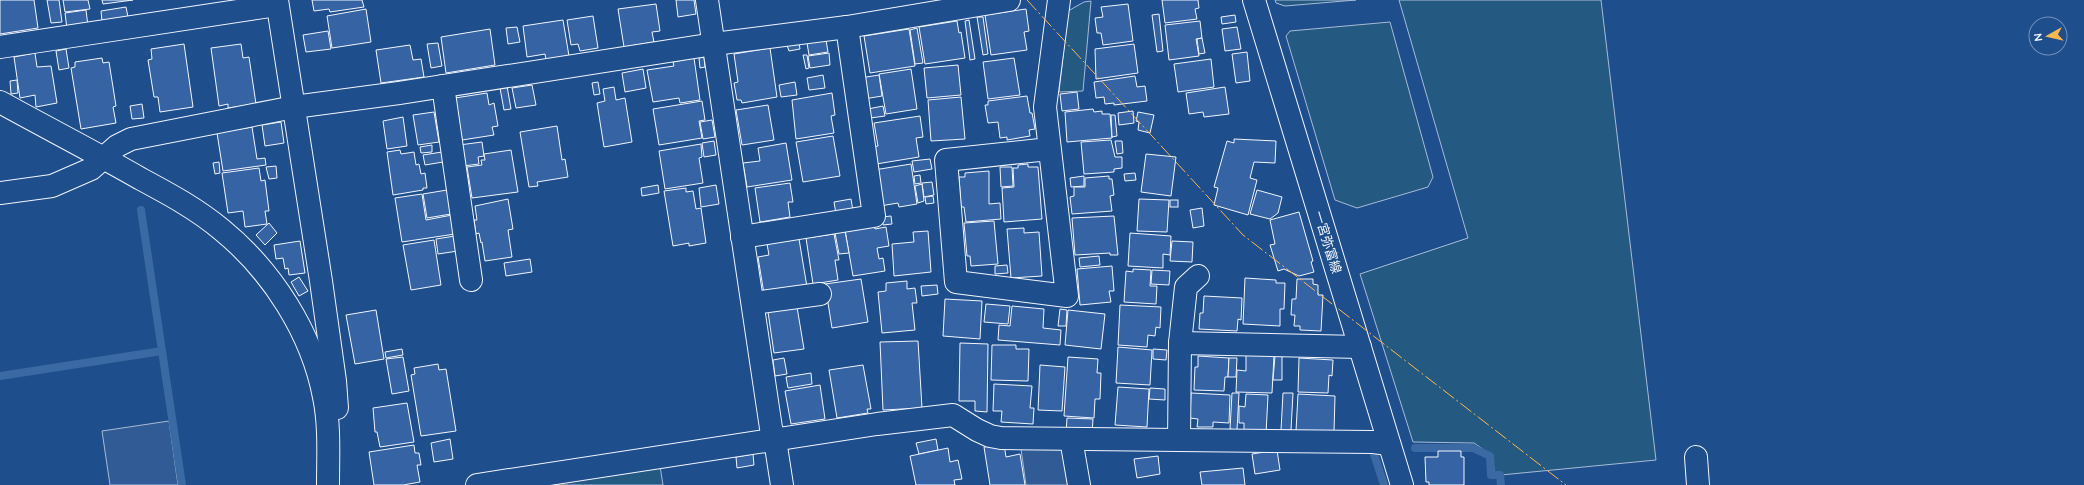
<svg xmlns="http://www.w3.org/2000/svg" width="2084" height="485" font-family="Quicksand,'Noto Sans JP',sans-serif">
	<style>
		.green { fill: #245a82; stroke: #a8bbd7 }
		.parking { fill: #305b95; stroke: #a8bbd7 }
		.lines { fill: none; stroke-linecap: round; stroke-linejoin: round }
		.stream { stroke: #3b69a3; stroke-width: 8 }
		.building { fill: #3563a3; stroke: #f2f6ff }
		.street-casing { stroke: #f2f6ff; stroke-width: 24 }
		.secondary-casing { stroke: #f2f6ff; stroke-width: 24 }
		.street { stroke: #1f4e8c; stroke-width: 22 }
		.secondary { stroke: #1f4e8c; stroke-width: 22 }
		.power { stroke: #ffb74d; stroke-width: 1; stroke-dasharray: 14 3 2 3; stroke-linecap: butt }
		.labels { text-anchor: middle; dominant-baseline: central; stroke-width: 3; stroke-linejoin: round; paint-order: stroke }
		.street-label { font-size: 13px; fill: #f2f6ff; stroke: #1f4e8c }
	</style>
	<rect width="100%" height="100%" fill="#1f4e8c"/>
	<g class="green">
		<polygon points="1275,0 1356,0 1285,6 1276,3"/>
		<polygon points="1399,0 1601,0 1656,460 1501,475 1494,472 1493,456 1474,443 1413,442 1360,274 1468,238"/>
		<polygon points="1091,1 1083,91 1059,92 1068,11 1084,2"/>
		<polygon points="1390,22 1433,177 1428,187 1357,208 1335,200 1286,36 1290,31"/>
		<polygon points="660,466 663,485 543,485"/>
	</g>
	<g class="parking">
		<polygon points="169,421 178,485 110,485 102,431"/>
		<polygon points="1065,448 1071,485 1026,485 1021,449"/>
	</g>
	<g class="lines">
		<g class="stream">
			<polyline points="141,210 182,485"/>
			<polyline points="0,376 162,351"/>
			<polyline points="1415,448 1473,448 1490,456 1491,475 1500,475 1501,485"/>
			<polyline points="1373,451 1384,485"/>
		</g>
	</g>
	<g class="building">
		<polygon points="0,0 34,0 38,28 0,34"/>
		<polygon points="47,0 59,0 62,22 51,23"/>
		<polygon points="63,0 88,0 90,9 65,12"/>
		<polygon points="102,0 133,0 103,4"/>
		<polygon points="312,0 362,0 364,7 330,12 329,9 314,11"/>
		<polygon points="676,0 694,0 696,14 678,17"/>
		<polygon points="1162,0 1198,0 1199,8 1195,9 1197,19 1165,23"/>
		<polygon points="656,4 660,31 652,32 654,42 624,47 618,9"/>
		<polygon points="1128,4 1133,41 1103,45 1101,33 1097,33 1095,18 1103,17 1101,7"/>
		<polygon points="126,7 128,17 102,21 101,11"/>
		<polygon points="366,9 371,42 332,48 327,16"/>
		<polygon points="1026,9 1029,31 1024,32 1027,50 991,55 985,15"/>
		<polygon points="86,10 88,26 67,29 65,13"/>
		<polygon points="1159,14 1163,51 1157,52 1152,15"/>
		<polygon points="1235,15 1236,22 1222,24 1221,17"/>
		<polygon points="593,16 598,48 580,51 578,44 571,45 567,20"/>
		<polygon points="977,17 983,17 988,54 983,55"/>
		<polygon points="563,20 569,56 546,60 545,54 527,57 523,26"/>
		<polygon points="969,20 975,59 970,60 965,21"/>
		<polygon points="957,21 959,33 961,32 965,58 925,64 919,27"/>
		<polygon points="1200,21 1202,38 1196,39 1199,56 1169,60 1165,25"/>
		<polygon points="517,27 520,42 508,44 506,28"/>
		<polygon points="1237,27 1241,49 1225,51 1222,29"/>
		<polygon points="917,28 923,63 915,64 910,30"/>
		<polygon points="490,29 495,65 446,73 441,37"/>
		<polygon points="909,29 915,66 870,73 864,36"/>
		<polygon points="328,31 331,49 306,52 303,35"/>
		<polygon points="1202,38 1205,53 1199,54 1197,39"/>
		<polygon points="826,40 828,52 809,55 807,43"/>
		<polygon points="438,43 442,66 431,68 427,44"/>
		<polygon points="799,43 800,49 789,51 787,45"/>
		<polygon points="184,44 193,107 160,112 158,97 154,97 148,60 152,59 151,49"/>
		<polygon points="241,44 243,58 249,57 256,104 228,108 228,104 219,106 211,48"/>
		<polygon points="1134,44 1138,73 1096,79 1095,49"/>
		<polygon points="410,45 413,60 421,59 424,77 381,83 376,50"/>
		<polygon points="770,48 777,97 742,103 741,100 737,100 734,83 738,82 734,54"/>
		<polygon points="66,49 69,68 59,70 56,51"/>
		<polygon points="1247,52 1250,81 1236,83 1232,54"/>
		<polygon points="35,53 37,67 51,66 57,103 36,107 35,95 20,98 14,57"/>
		<polygon points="829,53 830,65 810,68 808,56"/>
		<polygon points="803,55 807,55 809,68 806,69"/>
		<polygon points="704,57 705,67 700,68 699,58"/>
		<polygon points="102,58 103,63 109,62 116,106 113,107 116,123 81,129 71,68 75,67 75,62"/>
		<polygon points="694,58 700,100 680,103 679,98 653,102 647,70 674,66 673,62"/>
		<polygon points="1014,58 1020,95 988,99 983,62"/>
		<polygon points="1211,59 1214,87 1178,92 1174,64"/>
		<polygon points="958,65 961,95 927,98 924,68"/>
		<polygon points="643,69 646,88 625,92 622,73"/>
		<polygon points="911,69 917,109 886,114 879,74"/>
		<polygon points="823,75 825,88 809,90 807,78"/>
		<polygon points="879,75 882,96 864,99 860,78"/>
		<polygon points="1135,76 1137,87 1145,86 1147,101 1114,105 1114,103 1105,104 1104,97 1096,98 1094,82"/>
		<polygon points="17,80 18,93 11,94 10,81"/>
		<polygon points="598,82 600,94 594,95 592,83"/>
		<polygon points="795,82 797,95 781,97 779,85"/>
		<polygon points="532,85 536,105 516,108 512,88"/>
		<polygon points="507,86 511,109 504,110 500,88"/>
		<polygon points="614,87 616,100 625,98 632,142 604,147 597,103 605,101 603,89"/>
		<polygon points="1225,87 1229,114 1204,117 1203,112 1189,114 1186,93"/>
		<polygon points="1077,92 1079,109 1062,111 1060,94"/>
		<polygon points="487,93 489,105 494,103 498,126 492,127 494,135 462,140 455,98"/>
		<polygon points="832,93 835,115 831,116 834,133 796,139 792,100"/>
		<polygon points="1027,96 1030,113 1032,113 1035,129 1029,130 1030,136 1007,140 1007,137 1000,138 998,122 988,123 985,105 988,105 988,101"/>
		<polygon points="961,97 965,139 931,141 928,100"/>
		<polygon points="702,101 705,120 699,121 702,138 659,145 653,109"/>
		<polygon points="142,104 144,118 132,119 130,106"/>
		<polygon points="768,105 774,140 742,145 736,110"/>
		<polygon points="883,106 885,116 870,118 868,109"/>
		<polygon points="1093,109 1094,112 1102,111 1102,114 1110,114 1112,138 1067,142 1065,112"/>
		<polygon points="1133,111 1134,123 1119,125 1118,113"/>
		<polygon points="434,112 439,142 418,145 413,115"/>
		<polygon points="1138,112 1154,115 1150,133 1138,130 1139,122 1136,121"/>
		<polygon points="1111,115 1115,115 1117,136 1112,137"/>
		<polygon points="920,116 923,137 916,138 919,157 876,164 873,147 878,146 874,123"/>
		<polygon points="403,117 407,146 387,149 383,121"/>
		<polygon points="712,120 715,137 703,139 700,122"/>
		<polygon points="281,122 284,143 265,146 262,125"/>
		<polygon points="557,126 562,160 565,159 568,177 537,182 538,186 529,187 520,132"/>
		<polygon points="252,127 257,159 265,158 266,165 223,171 217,133"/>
		<polygon points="833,136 840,176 803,182 796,142"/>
		<polygon points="1234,139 1276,141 1275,163 1254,162 1250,178 1257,180 1248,215 1214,205 1218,188 1214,187 1227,141 1234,143"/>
		<polygon points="1111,140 1115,157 1122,157 1122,168 1114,169 1114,172 1084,174 1081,142"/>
		<polygon points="714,141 716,155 704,157 702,143"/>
		<polygon points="1115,141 1122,141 1123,153 1117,154"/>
		<polygon points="482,142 484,156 478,157 479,164 463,166 459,145"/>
		<polygon points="786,143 792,180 747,187 743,163 760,161 758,148"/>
		<polygon points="701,144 702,157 699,158 703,183 665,189 659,151"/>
		<polygon points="432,145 432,152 421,153 420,147"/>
		<polygon points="400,150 401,154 414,152 416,165 419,164 421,174 425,173 427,188 423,188 423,190 393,195 387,152"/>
		<polygon points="511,150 518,192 472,198 467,167 482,165 481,160 485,160 484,154"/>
		<polygon points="442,152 443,162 425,165 423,155"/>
		<polygon points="1146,154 1176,157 1171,196 1141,192"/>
		<polygon points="930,159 932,169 914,172 912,161"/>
		<polygon points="219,162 220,173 215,174 213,163"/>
		<polygon points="911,164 917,204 899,207 898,203 880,206 874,170"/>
		<polygon points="1028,164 1028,167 1038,167 1042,219 1004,222 1002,188 1014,187 1013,168 1018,168 1018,165"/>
		<polygon points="276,166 277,178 269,179 266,167"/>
		<polygon points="1000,167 1012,167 1013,186 1001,187"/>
		<polygon points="259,168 261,181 265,180 269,211 265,211 267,224 245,227 243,211 228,213 222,173"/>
		<polygon points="989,171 989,204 1000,203 1001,219 966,222 964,207 961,207 959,177 965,177 965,173"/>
		<polygon points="1135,173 1136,180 1125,181 1124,174"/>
		<polygon points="920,175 921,183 915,184 914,176"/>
		<polygon points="1084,176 1084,186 1071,187 1070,178"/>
		<polygon points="1109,176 1109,179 1112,179 1114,195 1110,196 1112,211 1072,214 1070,197 1074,196 1074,187 1085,187 1085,178"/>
		<polygon points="932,182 934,195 924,197 922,183"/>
		<polygon points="790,183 793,202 788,202 790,217 760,222 755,188"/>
		<polygon points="922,184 924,201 918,203 915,186"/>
		<polygon points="658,185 659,193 642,196 641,188"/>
		<polygon points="716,185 719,204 701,207 699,188"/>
		<polygon points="686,188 686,192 693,191 696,209 701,208 706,243 689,246 689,243 673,246 664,191"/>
		<polygon points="447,190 451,214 427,218 423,194"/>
		<polygon points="1257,190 1282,197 1278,213 1270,219 1250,214"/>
		<polygon points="422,194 426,220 452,215 455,234 402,242 395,198"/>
		<polygon points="933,196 934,203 926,204 925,197"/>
		<polygon points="508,199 513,229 508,230 512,257 485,261 482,242 481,243 479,233 476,234 474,220 477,220 475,206"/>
		<polygon points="851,199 853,211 836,214 834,202"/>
		<polygon points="1139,199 1169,200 1167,232 1137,231"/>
		<rect x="1170" y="200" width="8" height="7"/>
		<polygon points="1202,208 1204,226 1193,228 1190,210"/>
		<polygon points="1299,212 1313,261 1311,262 1314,272 1299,276 1284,269 1278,271 1270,245 1275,244 1270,220"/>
		<polygon points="891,216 892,224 883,225 882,217"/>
		<polygon points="1114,216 1118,255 1110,255 1110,253 1075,255 1072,218"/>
		<polygon points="994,221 998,264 971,266 970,256 967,256 964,223"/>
		<polygon points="269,223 277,233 265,245 256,235"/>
		<polygon points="874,226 875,229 886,227 889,246 877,248 879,259 883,258 885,271 853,276 845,230"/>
		<polygon points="1024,228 1024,233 1039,232 1042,276 1011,278 1007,229"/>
		<polygon points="845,231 849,253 839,254 835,233"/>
		<polygon points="928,231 931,272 894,276 892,244 914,242 913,232"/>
		<polygon points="1130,233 1171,236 1170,255 1163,254 1163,268 1128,266"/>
		<polygon points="834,234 839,260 835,260 838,280 813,284 806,238"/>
		<polygon points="455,236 458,251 438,254 436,239"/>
		<polygon points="799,239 807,287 764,294 758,257 769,255 767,244"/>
		<polygon points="434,240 441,285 411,290 403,245"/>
		<polygon points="300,241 305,273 289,275 288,268 285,269 283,258 276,259 274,245"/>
		<polygon points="1172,241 1193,242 1192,262 1170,261"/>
		<polygon points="1099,256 1100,265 1080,267 1079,258"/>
		<polygon points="530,259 532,272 506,276 504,263"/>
		<polygon points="1007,265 1008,273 995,274 995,266"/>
		<polygon points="1112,266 1114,291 1109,291 1111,302 1080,305 1077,269"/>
		<polygon points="1133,269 1151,270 1150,286 1157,286 1156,304 1124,302 1126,271 1133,272"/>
		<polygon points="1152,270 1170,271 1169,285 1151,284"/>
		<polygon points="299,277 308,291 299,296 291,282"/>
		<polygon points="1245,278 1276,280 1276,283 1285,283 1284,309 1280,309 1280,326 1243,324"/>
		<polygon points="861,279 868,322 832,328 825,284"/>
		<polygon points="1297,279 1313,279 1313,284 1318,285 1318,295 1323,295 1321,331 1300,330 1300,326 1294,326 1295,315 1291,315 1292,299 1296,299"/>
		<polygon points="907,281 907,289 915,288 917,303 912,303 915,330 882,333 878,292 886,291 886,283"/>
		<polygon points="937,285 938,294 922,296 921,286"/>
		<polygon points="1204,296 1242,298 1241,320 1238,319 1237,331 1199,329 1200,313 1203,313"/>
		<polygon points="945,299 982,301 980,339 943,336"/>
		<polygon points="986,304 1010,306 1008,324 984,322"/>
		<polygon points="1120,305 1161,307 1160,328 1156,327 1155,336 1148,335 1147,347 1118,345"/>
		<polygon points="1012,306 1044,309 1043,328 1061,330 1060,345 998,340 999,325 1010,326"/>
		<polygon points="797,307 804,349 774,353 768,312"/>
		<polygon points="1060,309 1067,310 1066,326 1058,326"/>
		<polygon points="376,310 384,359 355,364 346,315"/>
		<polygon points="1068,310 1105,314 1101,349 1065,345"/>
		<polygon points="918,341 922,408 883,410 880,342"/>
		<polygon points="960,343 988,344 987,412 975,411 975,401 959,401"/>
		<polygon points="992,345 1016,345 1016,349 1029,349 1028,381 991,380"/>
		<polygon points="1118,347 1152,350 1150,385 1116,383"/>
		<polygon points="402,349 403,355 386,358 385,352"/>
		<polygon points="1153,349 1167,350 1166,360 1153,359"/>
		<polygon points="1246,353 1274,355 1272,393 1236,392 1237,370 1246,371"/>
		<polygon points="1198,356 1229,358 1228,377 1225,377 1224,391 1194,390 1195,367 1198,367"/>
		<polygon points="1275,356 1282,356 1282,380 1273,380"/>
		<polygon points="403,357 409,391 392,394 386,359"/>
		<polygon points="1068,357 1098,359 1097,373 1101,373 1100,399 1095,399 1094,418 1064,416"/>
		<polygon points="784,358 787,374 775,376 773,360"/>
		<polygon points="1229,358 1237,358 1236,377 1228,377"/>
		<polygon points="1299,358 1333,360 1332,376 1329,375 1328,393 1298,392"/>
		<polygon points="438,364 439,370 446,369 456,431 421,436 411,375 415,374 414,368"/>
		<polygon points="863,365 871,409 867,409 868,413 837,418 829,370"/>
		<polygon points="1040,365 1065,367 1062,411 1038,410"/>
		<polygon points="811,373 812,384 788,388 786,377"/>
		<polygon points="994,384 1032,386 1030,408 1034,408 1033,424 1001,422 1002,411 993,411"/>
		<polygon points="820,385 825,419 791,424 785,391"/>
		<polygon points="1118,387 1149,389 1147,427 1115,425"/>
		<polygon points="1150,388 1165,389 1165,400 1149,399"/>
		<polygon points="1191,393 1230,395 1229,423 1213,422 1213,427 1197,427 1198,419 1190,418"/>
		<polygon points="1232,393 1239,393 1237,430 1230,429"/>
		<polygon points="1283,393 1293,393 1291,430 1281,430"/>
		<polygon points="1246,394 1268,395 1266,434 1244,433 1244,423 1239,423 1239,406 1245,407"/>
		<polygon points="1298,394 1335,396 1334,432 1296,431"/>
		<polygon points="407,403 414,442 380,447 377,432 375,432 373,408"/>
		<polygon points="1067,418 1093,419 1092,434 1066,433"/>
		<polygon points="450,439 453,459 434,462 431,443"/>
		<polygon points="936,439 938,450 919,454 916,443"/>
		<polygon points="1004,444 1006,457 1020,454 1025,485 990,485 984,447"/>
		<polygon points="414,445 415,453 419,453 421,465 417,465 420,482 403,485 374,485 369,452"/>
		<polygon points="948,448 950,462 958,460 962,479 954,480 955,485 916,485 910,456"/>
		<polygon points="1277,450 1280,470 1255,474 1252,454"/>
		<polygon points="1438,451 1461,451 1461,457 1464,457 1464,485 1429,485 1429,482 1426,482 1425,457 1438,457"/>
		<polygon points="753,454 754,465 737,468 736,457"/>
		<polygon points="1158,456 1160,474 1137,478 1134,459"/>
		<polygon points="1243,468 1245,485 1202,485 1200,472"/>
	</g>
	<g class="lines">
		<defs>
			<g id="street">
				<polyline points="277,0 321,281 335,381 337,408"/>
				<polyline points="707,0 771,428 775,440 782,485"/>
				<polyline points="0,47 277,5"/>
				<polyline points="443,86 471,280"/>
				<path d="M0,102C47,128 94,152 141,179C169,194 197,209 222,230C272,271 312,333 324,397C330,426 328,456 328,485"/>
				<polyline points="1049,149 946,160 956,282 1067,296 1045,107 1059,0"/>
				<polyline points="0,193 52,186 91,169 117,146 131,139 294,107 399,93 714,44 847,27 1009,0"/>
				<polyline points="742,237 874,216 847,27"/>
				<polyline points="753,303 820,294"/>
				<polyline points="1180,343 1360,347"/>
				<polyline points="1071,439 1079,485"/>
				<polyline points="1179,440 1180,343 1186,287 1198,276"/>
				<polyline points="1696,457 1698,485"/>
				<polyline points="477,485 877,424 953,415 977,430 990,436 1001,438 1373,442 1389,444"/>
			</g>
			<polyline id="secondary" points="1254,0 1402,485"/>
		</defs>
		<use href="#street" class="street-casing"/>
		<use href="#secondary" class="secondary-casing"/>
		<use href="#street" class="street"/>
		<use href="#secondary" class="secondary"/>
		<polyline class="power" points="1027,0 1243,235 1566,485"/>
	</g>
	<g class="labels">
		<g class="street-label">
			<text transform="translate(1328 242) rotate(73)">一宮弥富線</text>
		</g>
	</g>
	<g transform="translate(2048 36) rotate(262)"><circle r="19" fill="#1f4e8c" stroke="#7391ba"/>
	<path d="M0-3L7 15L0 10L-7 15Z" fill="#ffb74d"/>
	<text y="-6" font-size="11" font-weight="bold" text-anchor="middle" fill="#f2f6ff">N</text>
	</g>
</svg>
